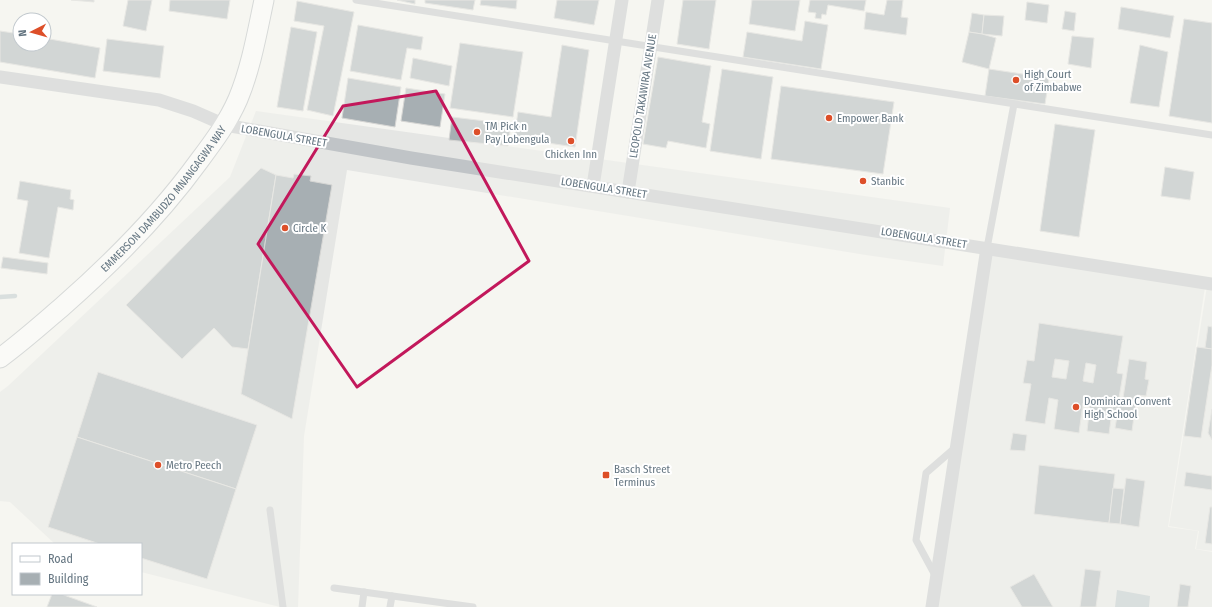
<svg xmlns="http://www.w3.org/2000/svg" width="1212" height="607" font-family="'Fira Sans Condensed',sans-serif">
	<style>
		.built { fill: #e5e6e4 }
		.water { fill: #b7c3c7 }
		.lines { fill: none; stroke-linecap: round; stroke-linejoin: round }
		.stream { stroke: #b7c3c7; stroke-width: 4.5 }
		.building { fill: #a7afb3; stroke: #d6d6d4; fill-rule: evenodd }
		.secondary-casing { stroke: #b0b6ba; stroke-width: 21 }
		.lane { stroke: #c0c4c7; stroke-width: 7 }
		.street { stroke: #c0c4c7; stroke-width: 13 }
		.secondary { stroke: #fff; stroke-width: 19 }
		.marked { fill: none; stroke: #c2185b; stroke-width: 3; stroke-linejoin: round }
		.poi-dot { fill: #dd4f29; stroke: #fff; stroke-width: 1.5 }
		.labels { text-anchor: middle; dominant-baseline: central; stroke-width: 4; stroke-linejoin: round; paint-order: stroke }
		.poi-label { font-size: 11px; fill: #647581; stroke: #fff; text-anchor: start }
		.street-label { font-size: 11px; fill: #647581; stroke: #fff }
	</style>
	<rect width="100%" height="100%" fill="#f5f5f1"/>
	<g class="built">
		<polygon points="256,111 950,208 943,266 866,255 347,170 304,436 298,607 280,607 141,572 141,544 55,544 10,502 0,501 0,392 8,386 230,177"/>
		<polygon points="991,252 1205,287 1168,527 1198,531 1195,549 1212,552 1212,607 935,607"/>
		<polygon points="1207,286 1212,286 1212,551 1196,549 1199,531 1169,526"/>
	</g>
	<polygon class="water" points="1117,590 1150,596 1149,607 1115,607"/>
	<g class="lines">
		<polyline class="stream" points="0,297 15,296"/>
	</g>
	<g class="building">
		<polygon points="71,0 94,0 94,2"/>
		<polygon points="128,0 152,0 146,31 123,26"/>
		<polygon points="170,0 230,0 227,19 169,11"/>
		<polygon points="397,0 415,0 415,4"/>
		<polygon points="425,0 475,0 473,10 425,3"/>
		<polygon points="481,0 517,0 516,9 480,5"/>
		<polygon points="557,0 599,0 594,25 554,18"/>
		<polygon points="683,0 716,0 709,49 677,44"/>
		<polygon points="752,0 800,0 795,31 749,24"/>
		<polygon points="810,0 866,0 864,11 828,5 826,15 822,14 821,19 815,18 816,13 808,12"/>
		<polygon points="887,0 903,0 901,17 908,18 906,35 864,29 866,12 884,15"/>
		<polygon points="297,1 354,12 333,116 307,110 324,26 294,21"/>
		<polygon points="1027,2 1049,5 1047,23 1025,20"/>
		<polygon points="1121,7 1174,16 1170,38 1118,29"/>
		<polygon points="1065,11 1076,13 1074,31 1062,29"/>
		<polygon points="972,13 984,15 982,34 969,32"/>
		<polygon points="984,15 1004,16 1002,36 982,34"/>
		<polygon points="1184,19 1212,23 1212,123 1169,116"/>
		<polygon points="805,21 828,25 821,69 743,57 747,32 802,41"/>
		<polygon points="358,25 423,37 421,50 407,48 401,80 350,71"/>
		<polygon points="291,27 317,32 303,111 277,107"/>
		<polygon points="0,31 20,34 20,44 44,44 44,38 100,48 95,78 0,62"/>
		<polygon points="969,32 982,34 996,38 989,69 962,62"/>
		<polygon points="1072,36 1094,38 1091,68 1068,64"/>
		<polygon points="107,39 164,46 160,78 103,71"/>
		<polygon points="460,43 523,52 513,117 450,108"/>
		<polygon points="562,45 589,50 575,147 514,138 518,112 551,117"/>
		<polygon points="1140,45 1168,52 1159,107 1130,103"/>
		<polygon points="658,57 711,66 702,122 710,124 706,148 668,141 666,148 643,144"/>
		<polygon points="413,58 452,66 449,86 410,78"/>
		<polygon points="722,69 773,77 761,159 710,151"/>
		<polygon points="989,69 1049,78 1045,104 985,96"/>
		<polygon points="348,78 401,87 395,127 342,118"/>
		<polygon points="781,86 894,102 883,174 771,159"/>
		<polygon points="406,88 445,94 440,127 401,121"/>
		<polygon points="452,117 511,124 508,146 449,140"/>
		<polygon points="1055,124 1095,130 1079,237 1040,231"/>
		<polygon points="1165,167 1194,172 1190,200 1161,196"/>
		<polygon points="261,168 276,175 248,349 232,347 214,328 182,359 126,305"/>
		<polygon points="294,174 311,176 310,181 332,185 292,419 241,394 276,175 293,178"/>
		<polygon points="20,181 71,190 70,199 74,200 73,210 58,207 49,258 19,253 28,201 17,199"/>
		<polygon points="3,257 48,263 47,274 1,268"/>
		<path d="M1039,323L1123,336L1117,373L1123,374L1119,398L1114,397L1109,434L1087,431L1090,404L1083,403L1079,433L1054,429L1058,400L1049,398L1045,424L1025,421L1031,384L1023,383L1027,360L1034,361ZM1055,359L1069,361L1066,379L1052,377ZM1086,363L1096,365L1093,383L1083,381Z"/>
		<polygon points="1208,326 1212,327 1212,349 1205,348"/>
		<polygon points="1197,347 1212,349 1212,365 1201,438 1184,436"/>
		<polygon points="1129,359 1147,362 1145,379 1149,380 1146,396 1137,395 1132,431 1115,428 1117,416 1111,416 1114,397 1123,398"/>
		<polygon points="98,372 257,425 236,489 77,437"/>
		<polygon points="1212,409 1212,440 1208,433"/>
		<polygon points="1013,433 1027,435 1025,451 1010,450"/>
		<polygon points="77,437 236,489 207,579 141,558 141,544 100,544 48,527"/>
		<polygon points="1039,465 1115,474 1109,523 1034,514"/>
		<polygon points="1186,472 1212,476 1212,490 1184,486"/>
		<polygon points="1126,478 1145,481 1139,527 1120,524"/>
		<polygon points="1113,488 1124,489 1120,524 1109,523"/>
		<polygon points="1210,507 1212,507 1212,544 1205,543"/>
		<polygon points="1085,569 1101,571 1096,607 1080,607"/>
		<polygon points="1034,574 1053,607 1022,607 1010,587"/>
		<polygon points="1180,584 1191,586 1188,607 1177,607"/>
		<polygon points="52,594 61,594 97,607 47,607"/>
	</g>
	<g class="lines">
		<defs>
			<g id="secondary">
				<path id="s1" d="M0,358C22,342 42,324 63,306C113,262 160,215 199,161C214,141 228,122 238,99C251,68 257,33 264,0"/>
			</g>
		</defs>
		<use href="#secondary" class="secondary-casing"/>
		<g class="lane">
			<polyline points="356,0 1212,135"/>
			<polyline points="987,248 1014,104"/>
			<polyline points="270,510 283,607"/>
			<polyline points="936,577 916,540 926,473 956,447"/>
			<polyline points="334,588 473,607"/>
			<polyline points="362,607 364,592"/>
			<polyline points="390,607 392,596"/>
		</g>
		<g class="street">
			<polyline points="0,77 159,100 193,111 225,125 411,158 1212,284"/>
			<polyline points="593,186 622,0"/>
			<polyline points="628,192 658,0"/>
			<polyline points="932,607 987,248"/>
		</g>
		<use href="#secondary" class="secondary"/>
	</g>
	<path d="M0 0H1212V607H0ZM436,91L529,261L357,387L258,244L343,106Z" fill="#f5f5f1" fill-opacity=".55" fill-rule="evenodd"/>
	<path class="marked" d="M436,91L529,261L357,387L258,244L343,106Z"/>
	<g class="poi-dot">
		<circle cx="1016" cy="80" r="4"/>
		<circle cx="829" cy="118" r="4"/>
		<circle cx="477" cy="132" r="4"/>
		<circle cx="571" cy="141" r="4"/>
		<circle cx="863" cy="181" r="4"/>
		<circle cx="285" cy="228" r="4"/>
		<circle cx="1076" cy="407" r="4"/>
		<circle cx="158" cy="465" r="4"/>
		<rect x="602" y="471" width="8" height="8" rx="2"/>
	</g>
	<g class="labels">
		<g class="poi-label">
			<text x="1024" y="74">High Court<tspan x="1024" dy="13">of Zimbabwe</tspan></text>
			<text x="837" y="118">Empower Bank</text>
			<text x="485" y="126">TM Pick n<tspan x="485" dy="13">Pay Lobengula</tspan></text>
			<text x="571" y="154" text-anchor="middle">Chicken Inn</text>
			<text x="871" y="181">Stanbic</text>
			<text x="293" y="228">Circle K</text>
			<text x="1084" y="401">Dominican Convent<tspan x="1084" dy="13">High School</tspan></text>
			<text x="166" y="465">Metro Peech</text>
			<text x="614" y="469">Basch Street<tspan x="614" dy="13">Terminus</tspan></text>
		</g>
		<g class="street-label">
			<text transform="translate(643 96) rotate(-81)">LEOPOLD TAKAWIRA AVENUE</text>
			<text transform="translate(284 136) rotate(10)">LOBENGULA STREET</text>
			<text transform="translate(604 188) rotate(9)">LOBENGULA STREET</text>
			<text stroke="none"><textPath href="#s1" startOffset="229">EMMERSON DAMBUDZO MNANGAGWA WAY</textPath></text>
			<text transform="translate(924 238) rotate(9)">LOBENGULA STREET</text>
		</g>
	</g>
	<rect x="12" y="543" width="130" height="52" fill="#ffffff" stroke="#c1c8cd"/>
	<rect x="20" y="556" width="20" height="6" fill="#ffffff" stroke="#c1c8cd"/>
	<text x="48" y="563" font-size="12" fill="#647581">Road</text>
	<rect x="20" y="573" width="20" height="12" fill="#a7afb3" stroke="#c1c8cd"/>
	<text x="48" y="583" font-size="12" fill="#647581">Building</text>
	<g transform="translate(32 32) rotate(264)"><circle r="19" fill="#ffffff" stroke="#c1c8cd"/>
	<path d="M0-3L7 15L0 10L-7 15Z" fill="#dd4f29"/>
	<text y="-6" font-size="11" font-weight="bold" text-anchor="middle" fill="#647581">N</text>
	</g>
</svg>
